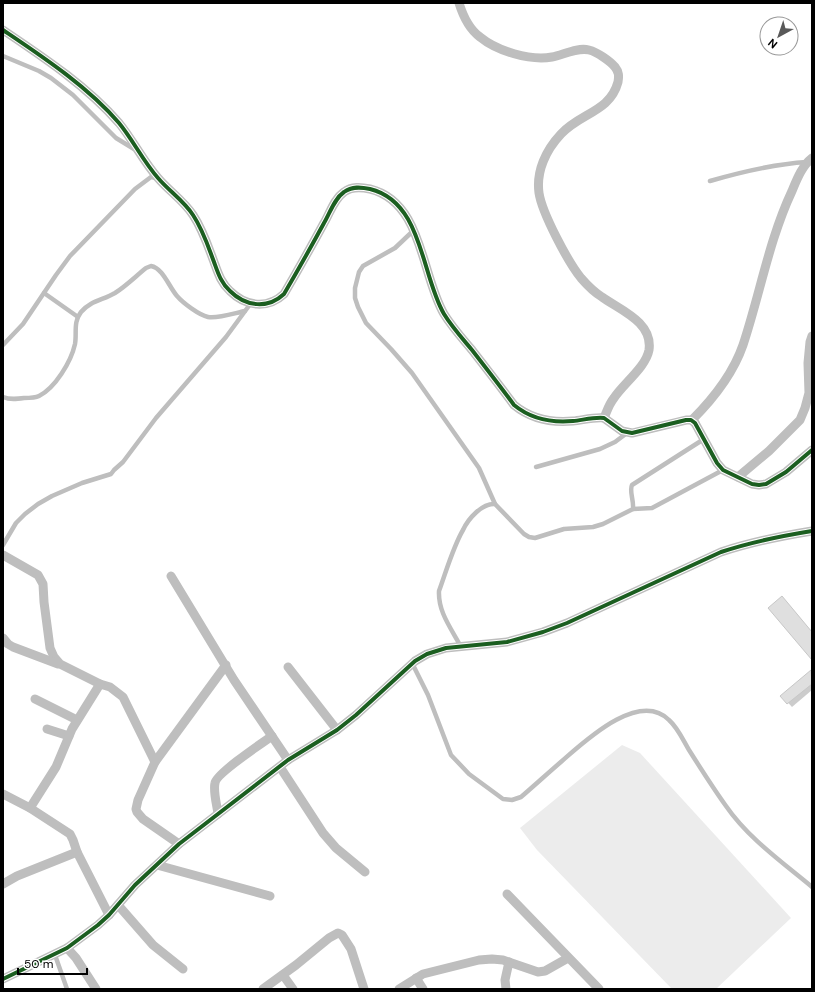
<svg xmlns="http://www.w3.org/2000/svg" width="815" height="992" font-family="'DM Sans',sans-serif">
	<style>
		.green { fill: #ececec }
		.shadow { fill: #0003 }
		.building { fill: #dfdfdf; stroke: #c7c7c7 }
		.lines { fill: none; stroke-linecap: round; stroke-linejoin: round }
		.service { stroke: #bebebe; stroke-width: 4.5 }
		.minor { stroke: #bebebe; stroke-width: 9 }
		.cycleway-casing { stroke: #fff; stroke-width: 6 }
		.cycleway { stroke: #1b5e20; stroke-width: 4 }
	</style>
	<rect width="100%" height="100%" fill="#fff"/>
	<polygon class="green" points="622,745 640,753 791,918 716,989 672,989 537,850 520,828"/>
	<polygon class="shadow" points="811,672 812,673 812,690 792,707 782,696"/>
	<g class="building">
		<polygon points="782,596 812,632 812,660 768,608"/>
		<polygon points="811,670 812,684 787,704 780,696"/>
	</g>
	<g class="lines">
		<g class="service">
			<polyline points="3,56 39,71 51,78 73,95 116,138 134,149"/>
			<path d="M710,181C741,172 774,164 807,162"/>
			<polyline points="413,231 395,248 363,266 359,272 355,288 355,298 358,307 366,323 391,349 412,373 479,468 495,504"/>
			<polyline points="44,293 78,317"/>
			<polyline points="3,345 23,324 56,275 70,256 135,189 151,177 156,178"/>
			<path d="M3,397C10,400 17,399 24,398C29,398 35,398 39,396C55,388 71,362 75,344C77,333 73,322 81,312C90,301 103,300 115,293C126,286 136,276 146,268L151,266C163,268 169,287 177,296C183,303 199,315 208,317C217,319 235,313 245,311"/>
			<polyline points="536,467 600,449 615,442 627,433"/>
			<polyline points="633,509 652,508 723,470"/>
			<polyline points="3,545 16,523 25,514 38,504 52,496 82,483 111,474 114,470 123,462 156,418 226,337 251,303"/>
			<path d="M461,647C451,628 438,612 439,591C446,572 453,547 463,530C468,519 482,503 495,504L524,534L529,537L535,538L564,529L593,527L603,524L633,509C634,500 629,491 632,485L704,439"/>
			<path d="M412,663L428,695L451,755L469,774L503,799L512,800L521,797C535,785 548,773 562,761C585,741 639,690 669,720C678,728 683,740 689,750C701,769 713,788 726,806C748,838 782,862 812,887"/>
			<polyline points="55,955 67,989"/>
		</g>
		<g class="minor">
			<path d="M459,3C463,16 469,29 480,37C497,51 530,61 552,57C563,55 577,47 589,50C597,52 610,61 615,67C619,72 619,76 618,82C610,112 580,113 561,134C546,150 536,171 539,193C542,213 568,262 581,278C587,285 594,292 602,297C620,310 653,322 649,350C646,367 623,384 614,398C609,404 607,411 604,418"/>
			<path d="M3,30C43,57 87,86 119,123C133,140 143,161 158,178C169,191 184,201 193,215C203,230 208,246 214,262C218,273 221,283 230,291C246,307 268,309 284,294C298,270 311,247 324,223C330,213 334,199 344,192C352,186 361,187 370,189C423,202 421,275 444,314C452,327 462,338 472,350C486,368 500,386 514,405C531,419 551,423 573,421C583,420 594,417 604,418L622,431L632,433L686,420H691L695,423L717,463L723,470L752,484L759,485L766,484L786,472L812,450"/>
			<path d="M695,423L692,420C714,398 733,374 743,345C760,294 769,240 792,191C797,179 802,166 812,158"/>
			<polyline points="738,477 769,451 800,420 805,408 809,393 808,363 810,342 812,336"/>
			<polyline points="3,555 38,575 43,584 44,602 50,648 54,657 60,664 100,684 110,687 123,697 155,762"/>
			<polyline points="171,576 234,680 288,760"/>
			<polyline points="3,638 8,644 13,647 58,664"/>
			<polyline points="288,667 337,730"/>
			<polyline points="35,699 77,720"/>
			<polyline points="47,729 69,736"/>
			<polyline points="280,767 323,833 336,848 365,872"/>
			<polyline points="3,794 30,808 70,834 73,840 77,852 109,915"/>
			<polyline points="30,808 56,767 72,729 100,684"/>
			<path d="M218,814C217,805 213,792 215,783C216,774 262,743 272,736"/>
			<polyline points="179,844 143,819 137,812 136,809 138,800 155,762 226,665"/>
			<polyline points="157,865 270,896"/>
			<polyline points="3,884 17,876 77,852"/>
			<polyline points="507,894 599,989"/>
			<polyline points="118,905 153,945 183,969"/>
			<polyline points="67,948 76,958 96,989"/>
			<polyline points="283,975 293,989"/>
			<polyline points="416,978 423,989"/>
			<path d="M3,979L67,948L98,925L109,915L135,885L179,844L288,760L337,730L356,715L415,661L427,654L446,648L507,642L543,632L567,623L721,552C751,542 781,536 812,531"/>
			<polyline points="263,989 296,965 329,938 338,933 342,935 351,949 364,989"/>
			<polyline points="399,989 423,974 479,960 492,959 503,960 538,972 545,971 568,958"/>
			<polyline points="506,989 505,980 509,962"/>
		</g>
		<defs>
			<g id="cycleway">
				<path d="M3,30C43,57 87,86 119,123C133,140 143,161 158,178C169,191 184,201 193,215C203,230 208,246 214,262C218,273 221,283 230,291C246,307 268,309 284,294C298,270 311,247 324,223C330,213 334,199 344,192C352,186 361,187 370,189C423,202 421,275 444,314C452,327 462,338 472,350C486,368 500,386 514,405C531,419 551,423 573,421C583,420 594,417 604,418L622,431L632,433L686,420H691L695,423L717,463L723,470L752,484L759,485L766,484L786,472L812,450"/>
				<path d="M3,979L67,948L98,925L109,915L135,885L179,844L288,760L337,730L356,715L415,661L427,654L446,648L507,642L543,632L567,623L721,552C751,542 781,536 812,531"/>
			</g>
		</defs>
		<use href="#cycleway" class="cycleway-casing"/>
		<use href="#cycleway" class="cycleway"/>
	</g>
	<rect width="815" height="992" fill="none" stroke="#000000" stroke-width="8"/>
	<g transform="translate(779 36) rotate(220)"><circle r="19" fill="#ffffff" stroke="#999999"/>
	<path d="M0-3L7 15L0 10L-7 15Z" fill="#595959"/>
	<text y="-6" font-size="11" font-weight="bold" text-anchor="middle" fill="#000000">N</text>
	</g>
	<path d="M18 968v6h69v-6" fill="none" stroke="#000000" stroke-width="2"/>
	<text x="24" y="968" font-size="12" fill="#000000" stroke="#ffffff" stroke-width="3" paint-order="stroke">50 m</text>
</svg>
